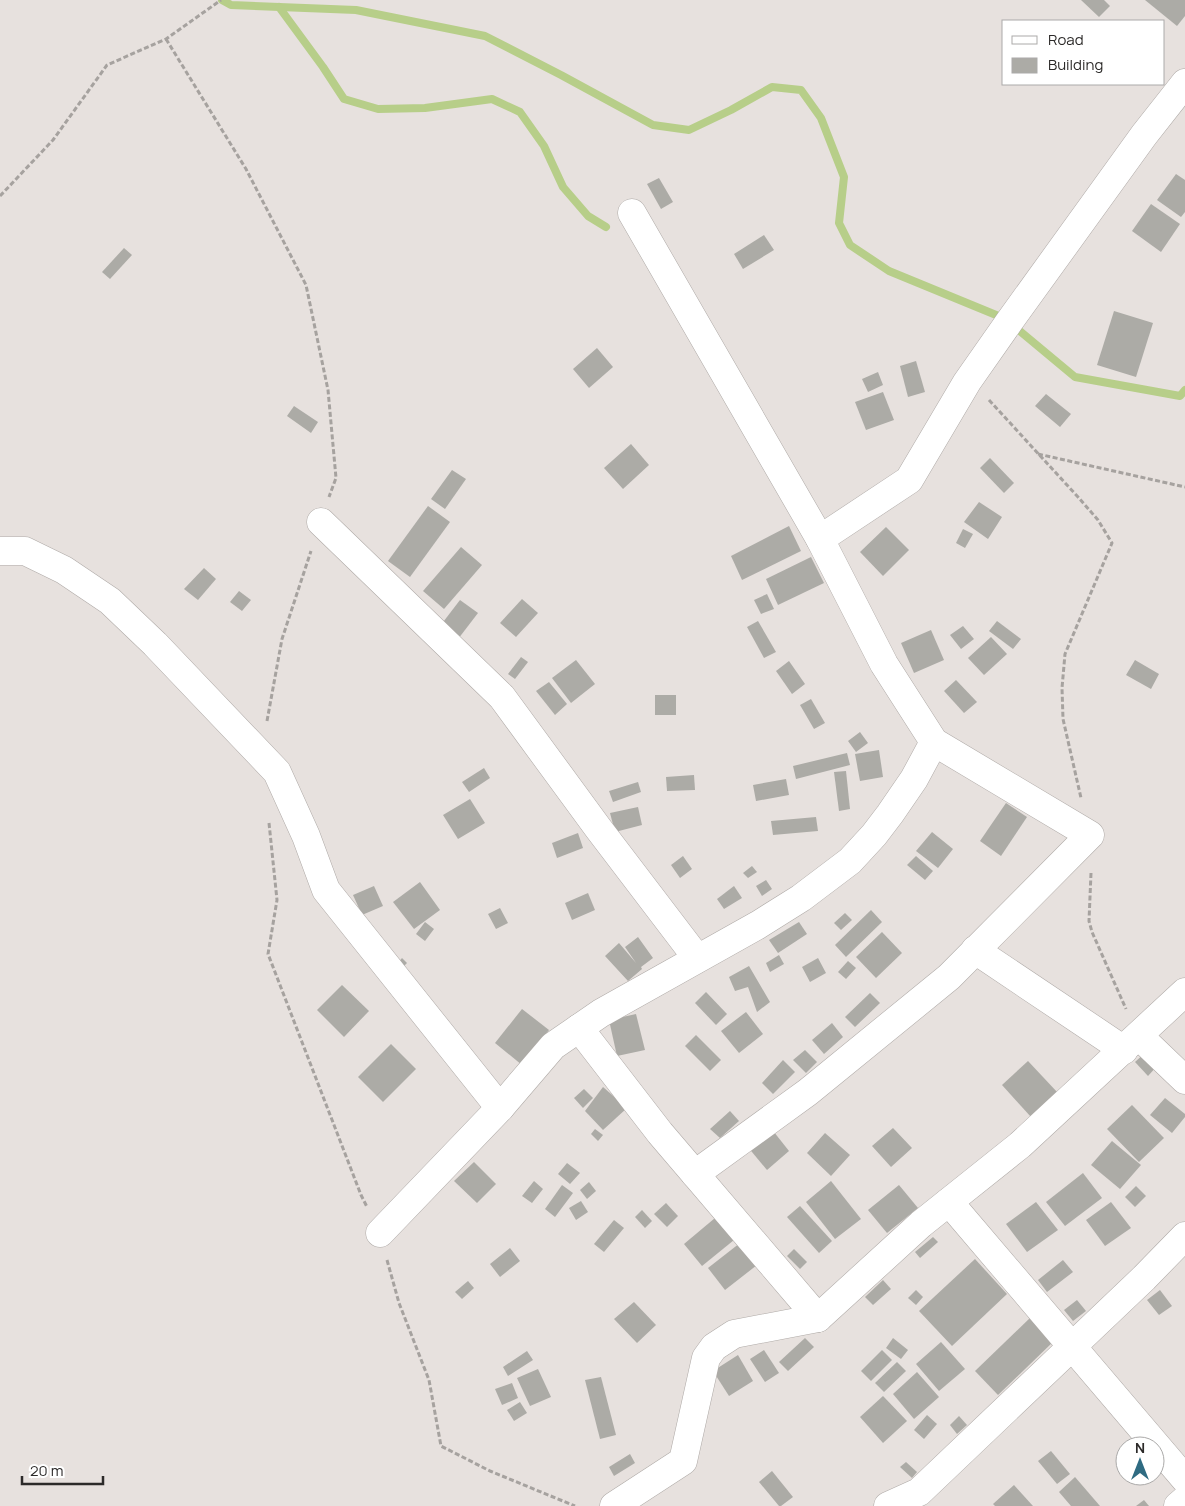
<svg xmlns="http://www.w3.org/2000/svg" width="1185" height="1506" font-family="Manrope,sans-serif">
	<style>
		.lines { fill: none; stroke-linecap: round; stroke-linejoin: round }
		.stream { stroke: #b7ce89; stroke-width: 8 }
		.building { fill: #acaba6 }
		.street-casing { stroke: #afaaa7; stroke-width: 29 }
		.path { stroke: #a6a29f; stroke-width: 3; stroke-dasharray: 5 2.5; stroke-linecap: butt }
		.street { stroke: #fff; stroke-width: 28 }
	</style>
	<rect width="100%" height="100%" fill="#e7e1de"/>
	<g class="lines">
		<g class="stream">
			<polyline points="222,0 231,5 356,10 485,36 561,75 653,125 689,130 731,110 772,87 801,90 821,118 844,177 839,223 850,245 889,271 1001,317 1009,322 1075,377 1180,396 1185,390"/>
			<polyline points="279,7 323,67 344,99 378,109 425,108 492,99 520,112 544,146 563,187 588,216 606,227"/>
		</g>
	</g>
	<g class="building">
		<polygon points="1081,0 1104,0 1110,6 1099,17"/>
		<polygon points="1145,0 1185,0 1185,16 1177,26"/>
		<polygon points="1176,174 1185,180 1185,212 1181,217 1157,200"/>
		<polygon points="659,178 673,202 661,209 647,184"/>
		<polygon points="1151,204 1180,224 1161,252 1132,231"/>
		<polygon points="764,235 774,250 743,269 734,254"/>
		<polygon points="124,248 132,255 110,279 102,272"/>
		<polygon points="1114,311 1153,323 1136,377 1097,365"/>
		<polygon points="597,348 613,367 589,388 573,369"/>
		<polygon points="916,361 925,392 908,397 900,366"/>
		<polygon points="878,372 883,385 868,392 862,379"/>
		<polygon points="883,392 894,420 866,430 855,402"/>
		<polygon points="1046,394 1071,414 1060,427 1035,406"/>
		<polygon points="294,406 318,422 311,433 287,416"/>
		<polygon points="631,444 649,465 623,489 604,468"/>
		<polygon points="990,458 1014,483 1004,493 980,468"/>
		<polygon points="452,470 466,479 445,509 431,499"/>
		<polygon points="979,502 1002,517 988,539 964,522"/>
		<polygon points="428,506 450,522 410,577 388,561"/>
		<polygon points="789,526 801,551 742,580 731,556"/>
		<polygon points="886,527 909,550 883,576 860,552"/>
		<polygon points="963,529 973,534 965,548 956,543"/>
		<polygon points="461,547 482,565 444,609 423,591"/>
		<polygon points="811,557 824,583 778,605 766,579"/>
		<polygon points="204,568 216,579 198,600 184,589"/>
		<polygon points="239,591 251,600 242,611 230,602"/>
		<polygon points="767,594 774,609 761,614 754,600"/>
		<polygon points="522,599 538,613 516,637 500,623"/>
		<polygon points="460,600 478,613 455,643 437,630"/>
		<polygon points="758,621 776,652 764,658 747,627"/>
		<polygon points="997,621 1021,639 1013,649 989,631"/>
		<polygon points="963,626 974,639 961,649 950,635"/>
		<polygon points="931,630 944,660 914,673 901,643"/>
		<polygon points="991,637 1007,654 984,675 968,658"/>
		<polygon points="521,657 528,662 515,679 508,674"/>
		<polygon points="576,660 595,684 571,703 552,678"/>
		<polygon points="1135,660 1159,674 1151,689 1126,675"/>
		<polygon points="789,661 805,684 792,694 776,671"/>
		<polygon points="956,680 977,702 964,713 944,691"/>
		<polygon points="549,682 567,704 555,715 536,691"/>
		<rect x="655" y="695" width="21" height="20"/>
		<polygon points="811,699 825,723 814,729 800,705"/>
		<polygon points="860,732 868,743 856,752 848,741"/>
		<polygon points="879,750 883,777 860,781 855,754"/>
		<polygon points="847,753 850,765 796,779 793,766"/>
		<polygon points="484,768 490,778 469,792 462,782"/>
		<polygon points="846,771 850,809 839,811 834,772"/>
		<polygon points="694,775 695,790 667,791 666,777"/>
		<polygon points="786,779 789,795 756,801 753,785"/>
		<polygon points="638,782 641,792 613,802 609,791"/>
		<polygon points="470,799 485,823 458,839 443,815"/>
		<polygon points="1006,803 1027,817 1001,856 980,841"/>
		<polygon points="638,807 642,825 615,832 610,813"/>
		<polygon points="816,817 818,831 773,835 771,821"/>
		<polygon points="932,832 953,849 938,868 916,851"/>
		<polygon points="578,833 583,848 557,858 552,843"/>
		<polygon points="683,856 692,869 680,878 671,865"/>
		<polygon points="916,856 933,871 925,880 907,865"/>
		<polygon points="752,866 757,872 748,878 743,873"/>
		<polygon points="766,880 772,889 762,896 756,886"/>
		<polygon points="420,882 440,910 414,929 393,902"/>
		<polygon points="374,886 383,906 362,915 353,895"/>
		<polygon points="734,886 742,898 724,909 717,899"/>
		<polygon points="588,893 595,910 572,920 565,903"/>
		<polygon points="500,908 508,923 496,929 488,914"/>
		<polygon points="871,910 882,922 846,957 835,945"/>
		<polygon points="845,913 852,920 841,930 834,923"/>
		<polygon points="425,922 434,929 425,941 416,934"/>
		<polygon points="799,922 807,934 778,953 769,940"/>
		<polygon points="882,932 902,953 876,978 856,957"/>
		<polygon points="638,937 653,958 641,967 642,969 628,981 605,956 619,943 636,963 625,947"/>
		<polygon points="779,955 784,964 770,972 766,963"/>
		<polygon points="402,958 407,963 402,968 397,964"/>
		<polygon points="818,958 826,973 810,982 802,967"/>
		<polygon points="848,961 856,968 846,979 838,972"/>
		<polygon points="749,966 770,1002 757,1012 748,987 735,991 729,977"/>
		<polygon points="342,985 369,1011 344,1037 317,1010"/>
		<polygon points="706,992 727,1014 716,1025 695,1003"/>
		<polygon points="870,993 880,1003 855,1027 845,1017"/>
		<polygon points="522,1009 549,1030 522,1065 495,1043"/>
		<polygon points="746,1012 763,1034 739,1053 721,1031"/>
		<polygon points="636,1014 645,1050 617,1056 609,1020"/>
		<polygon points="832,1023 843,1037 824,1054 812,1040"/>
		<polygon points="696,1035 721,1060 710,1071 685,1046"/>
		<polygon points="391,1044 416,1069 383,1102 358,1077"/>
		<polygon points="805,1050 817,1062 806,1073 793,1060"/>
		<polygon points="1146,1052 1158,1065 1148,1076 1135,1062"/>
		<polygon points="783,1060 795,1072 773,1094 762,1083"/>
		<polygon points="1028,1061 1058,1093 1031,1117 1002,1085"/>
		<polygon points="603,1087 627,1108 603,1130 585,1111"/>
		<polygon points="584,1089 593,1098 583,1108 574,1098"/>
		<polygon points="1165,1098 1185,1114 1185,1117 1172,1133 1150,1115"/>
		<polygon points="1132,1105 1164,1138 1139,1162 1107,1129"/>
		<polygon points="730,1111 739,1121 720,1138 710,1129"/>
		<polygon points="770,1127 789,1151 767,1170 747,1146"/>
		<polygon points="893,1128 912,1148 891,1167 872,1146"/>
		<polygon points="595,1129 603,1135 598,1141 591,1134"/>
		<polygon points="825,1133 850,1155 831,1176 807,1153"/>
		<polygon points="1112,1141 1141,1165 1120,1189 1091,1165"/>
		<polygon points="474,1162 496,1184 477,1203 454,1181"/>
		<polygon points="567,1163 580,1173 570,1184 558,1174"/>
		<polygon points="1083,1173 1102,1198 1065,1226 1046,1202"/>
		<polygon points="534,1181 543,1189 532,1203 522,1196"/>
		<polygon points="831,1181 861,1219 835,1239 806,1202"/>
		<polygon points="589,1182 596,1191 587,1199 580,1190"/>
		<polygon points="562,1185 573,1193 555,1217 545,1209"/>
		<polygon points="899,1185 918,1208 887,1233 868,1210"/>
		<polygon points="1136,1186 1146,1196 1135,1207 1125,1197"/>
		<polygon points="581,1201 588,1212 576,1220 569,1208"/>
		<polygon points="1036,1202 1058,1230 1027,1252 1006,1224"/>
		<polygon points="1111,1202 1131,1228 1105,1246 1086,1220"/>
		<polygon points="666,1203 678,1216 667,1227 654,1214"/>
		<polygon points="800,1206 832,1241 819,1253 787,1217"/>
		<polygon points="642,1210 652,1221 645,1228 635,1217"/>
		<polygon points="715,1218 734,1240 702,1266 684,1244"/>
		<polygon points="614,1220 624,1228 604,1252 594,1244"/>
		<polygon points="933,1237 938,1242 920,1258 915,1252"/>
		<polygon points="740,1243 757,1265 725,1290 708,1268"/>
		<polygon points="510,1248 520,1261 500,1277 490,1264"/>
		<polygon points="794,1249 807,1262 800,1269 787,1256"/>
		<polygon points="975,1259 1007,1294 952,1346 919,1311"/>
		<polygon points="1063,1260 1073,1272 1047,1292 1038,1280"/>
		<polygon points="883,1280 891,1289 873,1305 865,1297"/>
		<polygon points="468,1281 474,1288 462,1299 455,1292"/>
		<polygon points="916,1290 923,1297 916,1305 908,1298"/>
		<polygon points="1160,1290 1172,1306 1159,1315 1147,1300"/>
		<polygon points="1077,1300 1086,1311 1073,1321 1064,1310"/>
		<polygon points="634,1302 656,1325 637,1343 614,1319"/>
		<polygon points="1031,1317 1054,1341 998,1395 975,1371"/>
		<polygon points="805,1338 814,1347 788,1371 779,1362"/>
		<polygon points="893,1338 908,1350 901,1359 886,1348"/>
		<polygon points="941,1342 965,1369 939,1391 916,1364"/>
		<polygon points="764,1350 779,1373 765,1382 750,1359"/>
		<polygon points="882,1350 892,1360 871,1381 861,1371"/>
		<polygon points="527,1351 533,1360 508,1376 503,1367"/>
		<polygon points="738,1355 753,1381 729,1396 713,1371"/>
		<polygon points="897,1362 906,1371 884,1392 875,1383"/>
		<polygon points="538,1369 551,1397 530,1406 517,1378"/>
		<polygon points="917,1372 939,1397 914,1419 893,1394"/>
		<polygon points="601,1377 616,1435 600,1439 585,1380"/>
		<polygon points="512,1383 518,1398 502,1405 495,1389"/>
		<polygon points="883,1396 907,1421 883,1443 860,1417"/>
		<polygon points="520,1402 527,1413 514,1421 507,1410"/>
		<polygon points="927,1415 937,1424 924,1439 914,1430"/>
		<polygon points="959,1416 967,1425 957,1434 950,1425"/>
		<polygon points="1051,1451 1070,1474 1057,1484 1038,1461"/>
		<polygon points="630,1454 635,1463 614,1476 609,1467"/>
		<polygon points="906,1462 917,1472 912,1478 900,1467"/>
		<polygon points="772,1471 793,1497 781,1506 779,1506 759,1482"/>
		<polygon points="1075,1477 1100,1506 1071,1506 1059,1492"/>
		<polygon points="1014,1485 1033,1506 995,1506 993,1504"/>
		<polygon points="1144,1500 1149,1506 1136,1506"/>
	</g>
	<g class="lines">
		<defs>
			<g id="street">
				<polyline points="632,213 820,539 884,664 934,742 1090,835 949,977 808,1092 695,1174"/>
				<polyline points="321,522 502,697 598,828 697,958"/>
				<polyline points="820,539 909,480 967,382 1009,322 1144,135 1185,83"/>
				<polyline points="0,551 25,551 64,570 110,601 155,644 277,772 306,836 326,890 500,1108"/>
				<polyline points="975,950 1124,1050"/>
				<polyline points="579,1028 660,1133 818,1318"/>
				<polyline points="1139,1036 1185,1080"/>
				<polyline points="949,1202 1185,1479"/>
				<polyline points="380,1233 500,1108 553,1046 601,1013 758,925 801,898 850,861 874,835 890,814 914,779 934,742"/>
				<polyline points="614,1506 683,1461 706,1358 714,1347 734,1334 818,1318 921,1224 1020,1145 1185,992"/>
				<polyline points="888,1506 919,1492 1144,1278 1185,1236"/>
				<polyline points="1178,1506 1185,1500"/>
			</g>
		</defs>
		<use href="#street" class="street-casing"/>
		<g class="path">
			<polyline points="166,39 246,169 306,285 328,390 336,478 329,497"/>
			<polyline points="0,196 53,140 107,65 166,39 221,0"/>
			<polyline points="989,400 1078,497 1098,520 1112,543 1065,654 1062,688 1063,719 1081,798"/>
			<polyline points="1038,454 1185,487"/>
			<polyline points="267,721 282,639 311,551"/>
			<polyline points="269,823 277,900 268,954 361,1195 367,1207"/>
			<polyline points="1091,873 1089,921 1092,932 1126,1009"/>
			<polyline points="387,1260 399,1303 429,1380 441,1446 490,1471 575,1506"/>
		</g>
		<use href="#street" class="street"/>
	</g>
	<rect x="1002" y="20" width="162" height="65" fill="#ffffff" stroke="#abaaa9"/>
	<rect x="1012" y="36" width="25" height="8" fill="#ffffff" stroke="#abaaa9"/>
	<text x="1048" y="45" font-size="15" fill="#2c2a29">Road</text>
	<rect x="1012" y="58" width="25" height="15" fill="#acaba6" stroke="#abaaa9"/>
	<text x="1048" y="70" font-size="15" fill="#2c2a29">Building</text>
	<g transform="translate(1140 1461)"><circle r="24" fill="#ffffff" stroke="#abaaa9"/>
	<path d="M0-4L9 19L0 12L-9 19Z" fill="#2f6b82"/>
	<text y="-8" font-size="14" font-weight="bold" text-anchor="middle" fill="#2c2a29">N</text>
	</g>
	<path d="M22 1476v8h81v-8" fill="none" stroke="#2c2a29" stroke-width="2.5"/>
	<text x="30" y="1476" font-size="15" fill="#2c2a29" stroke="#ffffff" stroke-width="4" paint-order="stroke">20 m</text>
</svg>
